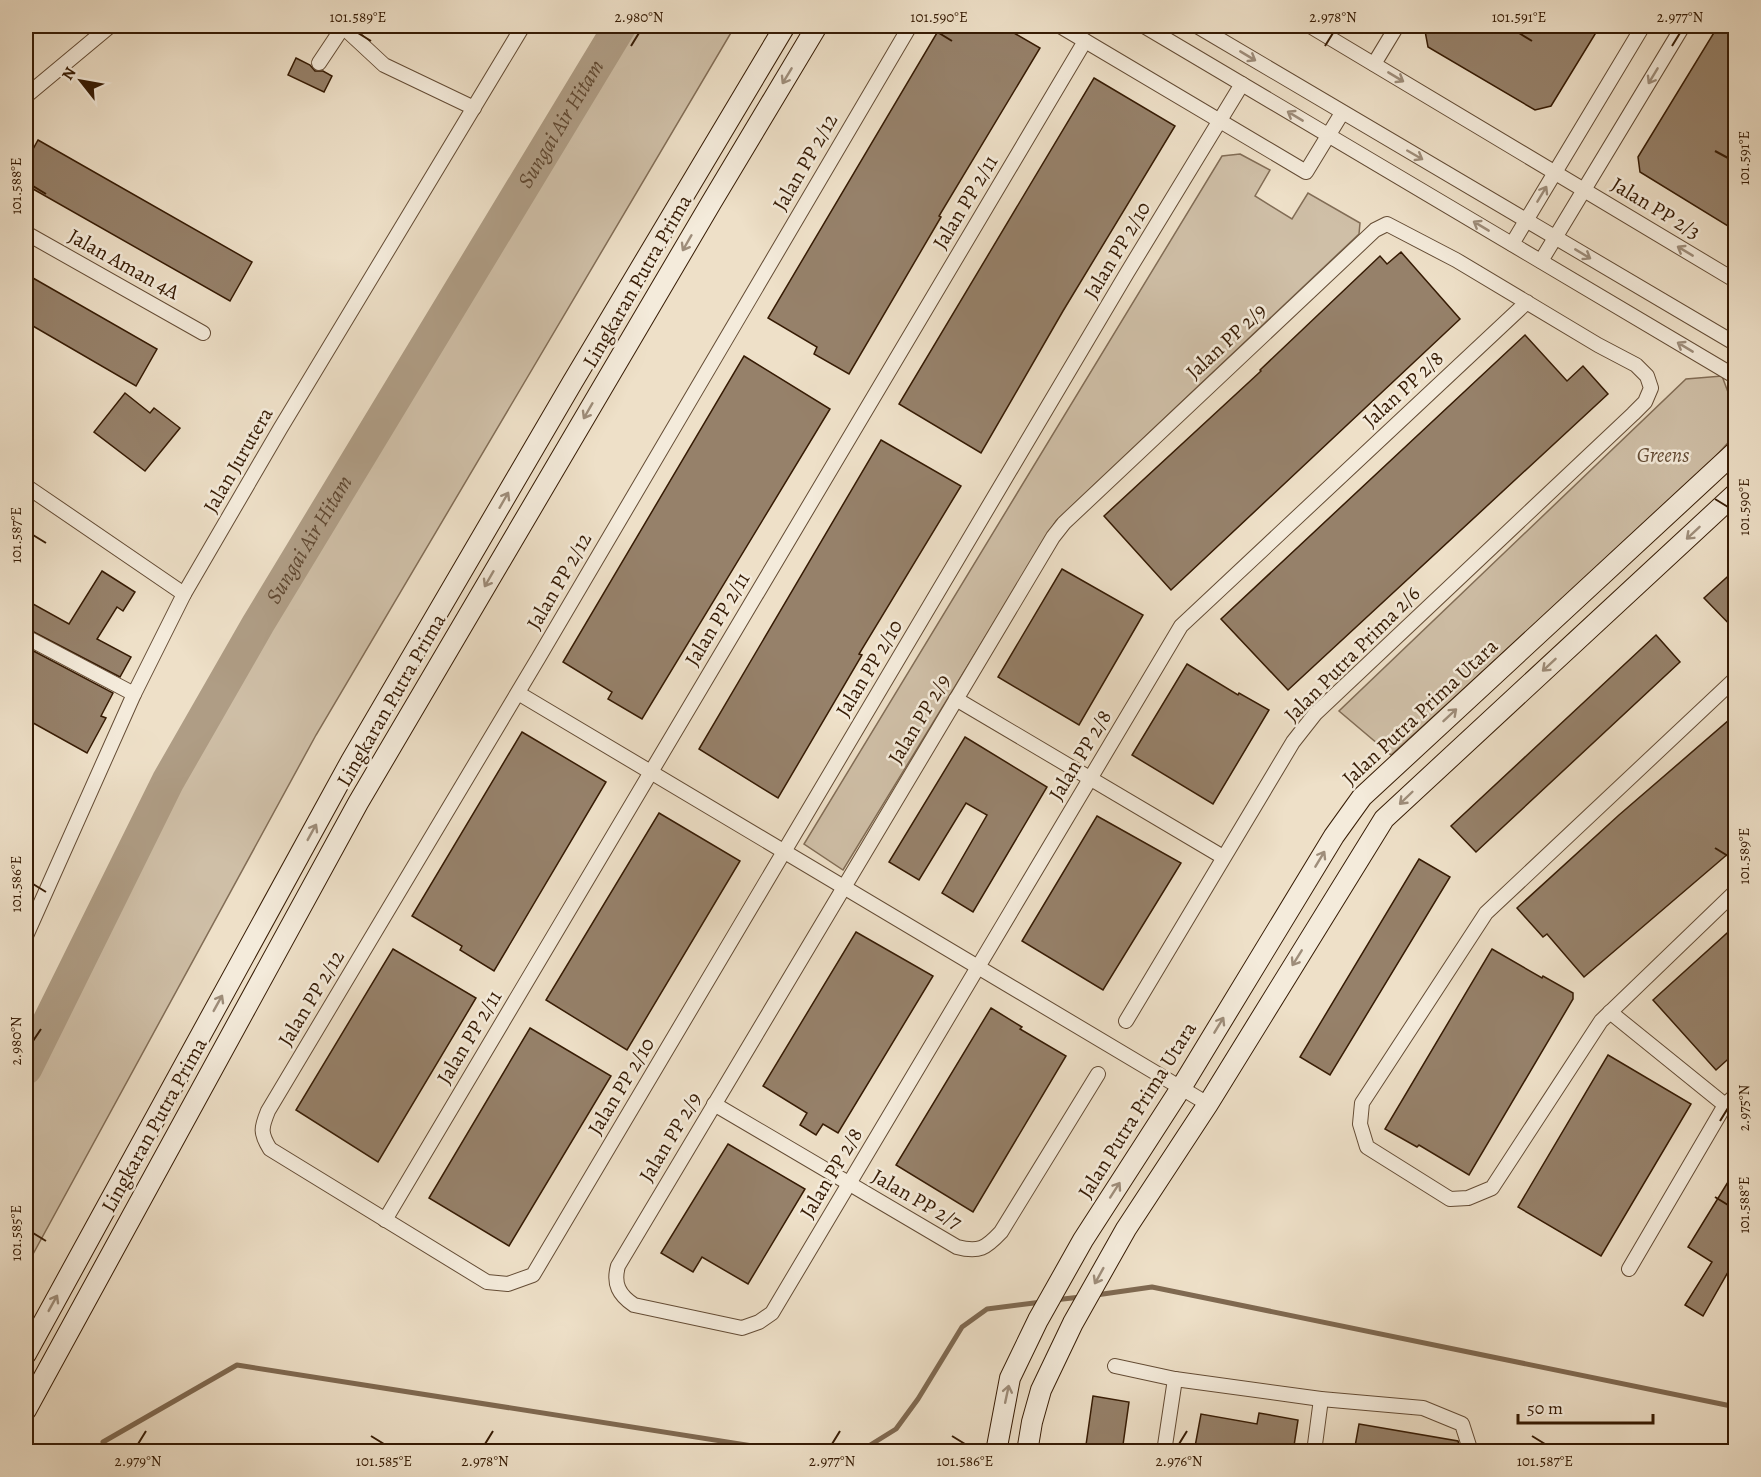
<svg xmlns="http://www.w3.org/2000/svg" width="1761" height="1477" font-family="Alegreya,serif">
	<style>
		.green { fill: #cfbfa7; stroke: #826d56; stroke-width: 1.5 }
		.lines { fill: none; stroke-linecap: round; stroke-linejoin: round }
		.stream { stroke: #7f6951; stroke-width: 5 }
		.river { stroke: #af9d85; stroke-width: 33 }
		.building { fill: #96816a; stroke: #361b04; stroke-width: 1.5 }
		.minor-casing { stroke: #644c35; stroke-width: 16 }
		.secondary-casing { stroke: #361b04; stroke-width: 22 }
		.minor { stroke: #f4ebdb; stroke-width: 14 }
		.secondary { stroke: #f4ebdb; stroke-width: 20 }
		.oneway { stroke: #9e8d7a }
		.ticks { fill: none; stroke: #361b04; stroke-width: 2 }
		.labels { text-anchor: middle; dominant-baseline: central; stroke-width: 5; stroke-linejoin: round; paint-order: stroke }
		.street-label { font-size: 21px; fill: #361b04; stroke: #f4ebdb }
		.park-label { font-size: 21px; font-style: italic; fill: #644c35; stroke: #f4ebdb }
		.water-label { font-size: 22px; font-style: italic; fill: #604831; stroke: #f4ebdb }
		.neatline { fill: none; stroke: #361b04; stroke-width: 2 }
		.ticks-label { font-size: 15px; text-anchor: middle; fill: #361b04 }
	</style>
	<rect width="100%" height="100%" fill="#eee0c8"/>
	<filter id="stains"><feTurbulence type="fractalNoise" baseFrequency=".00333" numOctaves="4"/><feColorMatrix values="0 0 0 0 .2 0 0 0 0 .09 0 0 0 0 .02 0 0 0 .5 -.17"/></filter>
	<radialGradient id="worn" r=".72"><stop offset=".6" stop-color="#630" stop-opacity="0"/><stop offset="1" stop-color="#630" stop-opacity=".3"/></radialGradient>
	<g class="green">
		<polygon points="608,26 735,26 316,735 26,1267 26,1040 222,681"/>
		<polygon points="1240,154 1270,170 1255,196 1292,219 1308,193 1360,223 1359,234 1056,521 843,870 804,844 1222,156"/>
		<polygon points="1722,376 1735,411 1735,435 1697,477 1391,755 1339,711 1686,379"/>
	</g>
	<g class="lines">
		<g class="stream">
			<polyline points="1096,1295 1152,1287 1736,1407"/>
			<polyline points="1054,1300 1081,1297"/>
			<polyline points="103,1442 237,1365 791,1452"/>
			<polyline points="859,1452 896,1429 918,1399 962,1327 987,1309 1042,1302"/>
		</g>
		<path class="river" id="s1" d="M26,1068L168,781L258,624L620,26"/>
	</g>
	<g class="building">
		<polygon points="941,26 1002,26 1040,48 939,216 941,217 849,374 814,354 817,347 768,318"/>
		<polygon points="1428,26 1600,26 1551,106 1535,110 1428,47 1425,31"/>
		<polygon points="1718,26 1730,26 1736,29 1736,231 1640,172 1638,157"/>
		<polygon points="296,58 310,65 315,71 323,71 332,76 324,92 288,75"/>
		<polygon points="1094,78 1175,126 1063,311 981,453 899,404"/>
		<polygon points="38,140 252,262 230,301 26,185 26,162"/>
		<polygon points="1401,252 1460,319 1171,590 1104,516 1261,371 1260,370 1380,256 1387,264"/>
		<polygon points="26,274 157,349 136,386 26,322"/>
		<polygon points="1525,335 1567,381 1583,366 1608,394 1288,690 1221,619"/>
		<polygon points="744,356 830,409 642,719 608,699 612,692 563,662"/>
		<polygon points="125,393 150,413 154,408 180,428 145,471 94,432"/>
		<polygon points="881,440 961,486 859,654 862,655 778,798 699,749"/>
		<polygon points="1062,569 1143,615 1079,725 998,677"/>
		<polygon points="1736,569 1736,631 1704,598"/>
		<polygon points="102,571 135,592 123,611 117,607 97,639 131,657 120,677 26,628 26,600 69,624"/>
		<polygon points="1656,635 1680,662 1476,852 1451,826"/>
		<polygon points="26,647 113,693 101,716 106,718 87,753 26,719"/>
		<polygon points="1187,664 1238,695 1239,693 1269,710 1213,804 1132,755"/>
		<polygon points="1736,714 1736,847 1584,977 1547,934 1543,937 1517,908 1619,815"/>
		<polygon points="522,732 606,782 494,971 460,950 462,946 412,916"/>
		<polygon points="965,737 1047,787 973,912 942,893 987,815 966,803 919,880 889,862"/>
		<polygon points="659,813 740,861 627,1050 546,1000"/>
		<polygon points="1097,816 1181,863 1103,990 1022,941"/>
		<polygon points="1419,859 1450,877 1330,1075 1300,1057"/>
		<polygon points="1736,925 1736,1052 1716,1070 1653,1000"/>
		<polygon points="856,932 933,976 838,1133 823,1124 816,1135 800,1125 807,1113 763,1086"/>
		<polygon points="393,949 476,998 378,1162 296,1110"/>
		<polygon points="1492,949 1542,978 1543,976 1573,993 1573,999 1469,1175 1419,1145 1417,1147 1385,1129"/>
		<polygon points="991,1008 1022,1027 1020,1029 1066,1056 973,1212 896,1165"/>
		<polygon points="530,1028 611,1076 509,1246 429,1198"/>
		<polygon points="1608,1055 1691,1104 1601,1256 1518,1207"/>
		<polygon points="728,1144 805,1189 748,1284 702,1257 693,1272 661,1253"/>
		<polygon points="1736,1169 1736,1258 1703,1316 1685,1305 1712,1262 1688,1247"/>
		<polygon points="1093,1396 1129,1402 1122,1452 1085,1452"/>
		<polygon points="1259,1413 1298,1420 1293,1452 1194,1452 1201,1414 1257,1424"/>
		<polygon points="1359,1424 1458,1441 1461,1452 1354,1452"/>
	</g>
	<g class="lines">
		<defs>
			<g id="minor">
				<polyline points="342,26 384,65 474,108"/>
				<path d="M910,26L539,657L268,1111C261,1128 260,1133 270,1149L487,1282L508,1284L533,1275L1127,273L1242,84"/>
				<polyline points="1060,26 1306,172 1342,113"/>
				<polyline points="1144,26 1736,377"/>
				<polyline points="1197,26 1736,344"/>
				<polyline points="1310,26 1736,281"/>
				<polyline points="319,63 343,27"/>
				<polyline points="1374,64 1397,26"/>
				<polyline points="26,96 110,26"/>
				<polyline points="26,233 203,333"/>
				<polyline points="1512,244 1643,26"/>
				<polyline points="1541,261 1683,26"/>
				<polyline points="26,486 184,594"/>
				<polyline points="26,637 134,694"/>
				<polyline points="1736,678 1486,913 1362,1103 1360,1124 1367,1147 1450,1199 1468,1198 1492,1188 1601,1021 1736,891"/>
				<polyline points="518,693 1208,1104"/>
				<polyline points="956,699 1223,857"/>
				<polyline points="26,936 134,694 184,594 280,429 523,26"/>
				<polyline points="1610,1012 1725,1105"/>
				<path d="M1126,1021L1293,742L1315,714L1633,414L1645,402L1651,388L1647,376L1636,365L1598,345L1456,260L1387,224L1375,230L1064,523L1053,537L618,1266C613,1284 619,1295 634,1305L742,1328L759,1322L772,1313L1181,626L1527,302"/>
				<path d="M714,1104L957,1247C979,1253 986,1248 1001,1232L1098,1074"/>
				<polyline points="385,1220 1085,41"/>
				<polyline points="1629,1269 1725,1105 1736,1095"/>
				<polyline points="1115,1366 1175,1379 1321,1399 1423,1408 1462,1424 1471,1452"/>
				<polyline points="1164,1452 1175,1379"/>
				<polyline points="1314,1452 1321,1399"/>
			</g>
			<g id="secondary">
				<polyline points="26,1354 351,761 572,383 785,26"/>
				<polyline points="26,1410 358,803 711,203 817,26"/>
				<polyline points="996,1452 1010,1378 1038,1320 1083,1240 1181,1088 1334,836 1362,797 1736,451"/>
				<polyline points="1027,1452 1032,1422 1041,1390 1073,1323 1126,1229 1208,1104 1384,819 1736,493"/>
			</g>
		</defs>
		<use href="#minor" class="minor-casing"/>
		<use href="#secondary" class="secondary-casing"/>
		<use href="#minor" class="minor"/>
		<use href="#secondary" class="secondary"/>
	</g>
	<defs><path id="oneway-shaft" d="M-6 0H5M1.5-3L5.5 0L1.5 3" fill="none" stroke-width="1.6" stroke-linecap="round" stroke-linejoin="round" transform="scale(1.5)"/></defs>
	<g class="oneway">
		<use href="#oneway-shaft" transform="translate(1248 56) rotate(31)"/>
		<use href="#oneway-shaft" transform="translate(787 76) rotate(121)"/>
		<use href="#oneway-shaft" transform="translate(1653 76) rotate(121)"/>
		<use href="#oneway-shaft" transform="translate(1396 77) rotate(31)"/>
		<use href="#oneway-shaft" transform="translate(1295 116) rotate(-149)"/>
		<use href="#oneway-shaft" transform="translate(1415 155) rotate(30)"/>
		<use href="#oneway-shaft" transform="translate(1542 194) rotate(-59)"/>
		<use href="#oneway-shaft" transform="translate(1481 226) rotate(-149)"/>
		<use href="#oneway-shaft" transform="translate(687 243) rotate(120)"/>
		<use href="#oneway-shaft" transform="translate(1685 251) rotate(-149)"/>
		<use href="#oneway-shaft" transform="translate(1583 254) rotate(31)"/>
		<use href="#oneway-shaft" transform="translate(1685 347) rotate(-149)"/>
		<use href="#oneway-shaft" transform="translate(588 411) rotate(120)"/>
		<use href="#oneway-shaft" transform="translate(504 500) rotate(-60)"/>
		<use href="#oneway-shaft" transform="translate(1693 533) rotate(137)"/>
		<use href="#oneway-shaft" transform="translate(489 579) rotate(120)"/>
		<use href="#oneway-shaft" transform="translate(1549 665) rotate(137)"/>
		<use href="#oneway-shaft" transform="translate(1450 715) rotate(-43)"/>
		<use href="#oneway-shaft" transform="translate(1406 798) rotate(136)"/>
		<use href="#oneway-shaft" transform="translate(312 832) rotate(-61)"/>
		<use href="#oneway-shaft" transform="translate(1320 859) rotate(-59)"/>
		<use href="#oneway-shaft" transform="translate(1297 958) rotate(122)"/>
		<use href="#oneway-shaft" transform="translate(218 1003) rotate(-61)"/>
		<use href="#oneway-shaft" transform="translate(1219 1025) rotate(-59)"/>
		<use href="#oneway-shaft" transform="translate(1115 1190) rotate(-57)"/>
		<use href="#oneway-shaft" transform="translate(1099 1276) rotate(119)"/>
		<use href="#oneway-shaft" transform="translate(53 1303) rotate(-61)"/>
		<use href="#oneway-shaft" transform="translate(1007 1394) rotate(-78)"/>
	</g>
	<path class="ticks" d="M358,33L371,41M939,33L952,41M1519,33L1532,41M631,46L639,33M1325,46L1333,33M1672,46L1680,33M1715,151L1728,158M33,186L46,194M1715,499L1728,507M33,535L46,543M1715,848L1728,856M33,884L46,892M33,1041L41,1029M1720,1121L1728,1108M1715,1197L1728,1205M33,1233L46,1241M371,1436L384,1444M952,1436L965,1444M1532,1436L1545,1444M138,1444L146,1431M485,1444L493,1431M832,1444L840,1431M1179,1444L1187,1431"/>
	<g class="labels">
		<g class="street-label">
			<text transform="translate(805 162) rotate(-60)">Jalan PP 2/12</text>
			<text transform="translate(965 202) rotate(-59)">Jalan PP 2/11</text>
			<text transform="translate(1656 208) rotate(31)">Jalan PP 2/3</text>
			<text transform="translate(1117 250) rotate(-59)">Jalan PP 2/10</text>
			<text transform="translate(124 264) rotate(29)">Jalan Aman 4A</text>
			<text transform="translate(637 281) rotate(-60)">Lingkaran Putra Prima</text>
			<text transform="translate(1226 341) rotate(-43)">Jalan PP 2/9</text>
			<text transform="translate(1403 389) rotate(-43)">Jalan PP 2/8</text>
			<text transform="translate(238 460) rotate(-60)">Jalan Jurutera</text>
			<text transform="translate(559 581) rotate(-60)">Jalan PP 2/12</text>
			<text transform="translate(717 619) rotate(-59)">Jalan PP 2/11</text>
			<text transform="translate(1352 654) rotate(-45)">Jalan Putra Prima 2/6</text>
			<text transform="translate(869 668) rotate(-59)">Jalan PP 2/10</text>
			<text transform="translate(391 700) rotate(-60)">Lingkaran Putra Prima</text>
			<text transform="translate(1420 712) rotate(-43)">Jalan Putra Prima Utara</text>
			<text transform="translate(919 719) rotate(-59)">Jalan PP 2/9</text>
			<text transform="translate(1080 755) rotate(-59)">Jalan PP 2/8</text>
			<text transform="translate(311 998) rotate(-59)">Jalan PP 2/12</text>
			<text transform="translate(469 1037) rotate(-59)">Jalan PP 2/11</text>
			<text transform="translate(621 1086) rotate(-59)">Jalan PP 2/10</text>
			<text transform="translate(1137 1110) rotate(-58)">Jalan Putra Prima Utara</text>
			<text transform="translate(154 1125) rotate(-61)">Lingkaran Putra Prima</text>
			<text transform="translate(670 1137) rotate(-59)">Jalan PP 2/9</text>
			<text transform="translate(831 1173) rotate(-59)">Jalan PP 2/8</text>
			<text transform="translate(917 1199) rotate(30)">Jalan PP 2/7</text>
		</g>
		<g class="park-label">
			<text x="1663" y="455">Greens</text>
		</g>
		<g class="water-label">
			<text stroke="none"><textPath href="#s1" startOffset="1086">Sungai Air Hitam</textPath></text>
			<text stroke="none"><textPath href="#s1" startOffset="600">Sungai Air Hitam</textPath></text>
		</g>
	</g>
	<rect width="1761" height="1477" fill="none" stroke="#eee0c8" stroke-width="66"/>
	<g transform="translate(81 81) rotate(301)" stroke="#f4ebdb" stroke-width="4.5" paint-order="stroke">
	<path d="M0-4.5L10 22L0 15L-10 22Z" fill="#361b04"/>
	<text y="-9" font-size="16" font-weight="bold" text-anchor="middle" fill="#361b04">N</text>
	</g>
	<path d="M1518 1414v9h135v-9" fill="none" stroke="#361b04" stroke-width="3"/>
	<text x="1527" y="1414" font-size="18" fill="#361b04" stroke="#f4ebdb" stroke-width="4.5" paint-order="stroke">50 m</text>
	<rect x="33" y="33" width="1695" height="1411" class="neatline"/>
	<g class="ticks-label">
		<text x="358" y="22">101.589°E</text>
		<text x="639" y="22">2.980°N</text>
		<text x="939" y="22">101.590°E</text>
		<text x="1333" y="22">2.978°N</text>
		<text x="1519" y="22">101.591°E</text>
		<text x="1680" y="22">2.977°N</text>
		<text transform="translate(1744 158) rotate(-90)" y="5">101.591°E</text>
		<text transform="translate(16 186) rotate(-90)" y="5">101.588°E</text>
		<text transform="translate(1744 507) rotate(-90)" y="5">101.590°E</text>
		<text transform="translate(16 535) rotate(-90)" y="5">101.587°E</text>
		<text transform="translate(1744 856) rotate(-90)" y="5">101.589°E</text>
		<text transform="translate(16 884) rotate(-90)" y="5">101.586°E</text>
		<text transform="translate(16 1041) rotate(-90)" y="5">2.980°N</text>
		<text transform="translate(1744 1108) rotate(-90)" y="5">2.975°N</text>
		<text transform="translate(1744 1205) rotate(-90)" y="5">101.588°E</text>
		<text transform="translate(16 1233) rotate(-90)" y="5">101.585°E</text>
		<text x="138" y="1466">2.979°N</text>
		<text x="384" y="1466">101.585°E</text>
		<text x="485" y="1466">2.978°N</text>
		<text x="832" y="1466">2.977°N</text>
		<text x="965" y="1466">101.586°E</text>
		<text x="1179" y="1466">2.976°N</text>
		<text x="1545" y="1466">101.587°E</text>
	</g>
	<rect width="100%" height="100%" filter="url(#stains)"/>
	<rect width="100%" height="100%" fill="url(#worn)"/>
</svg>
